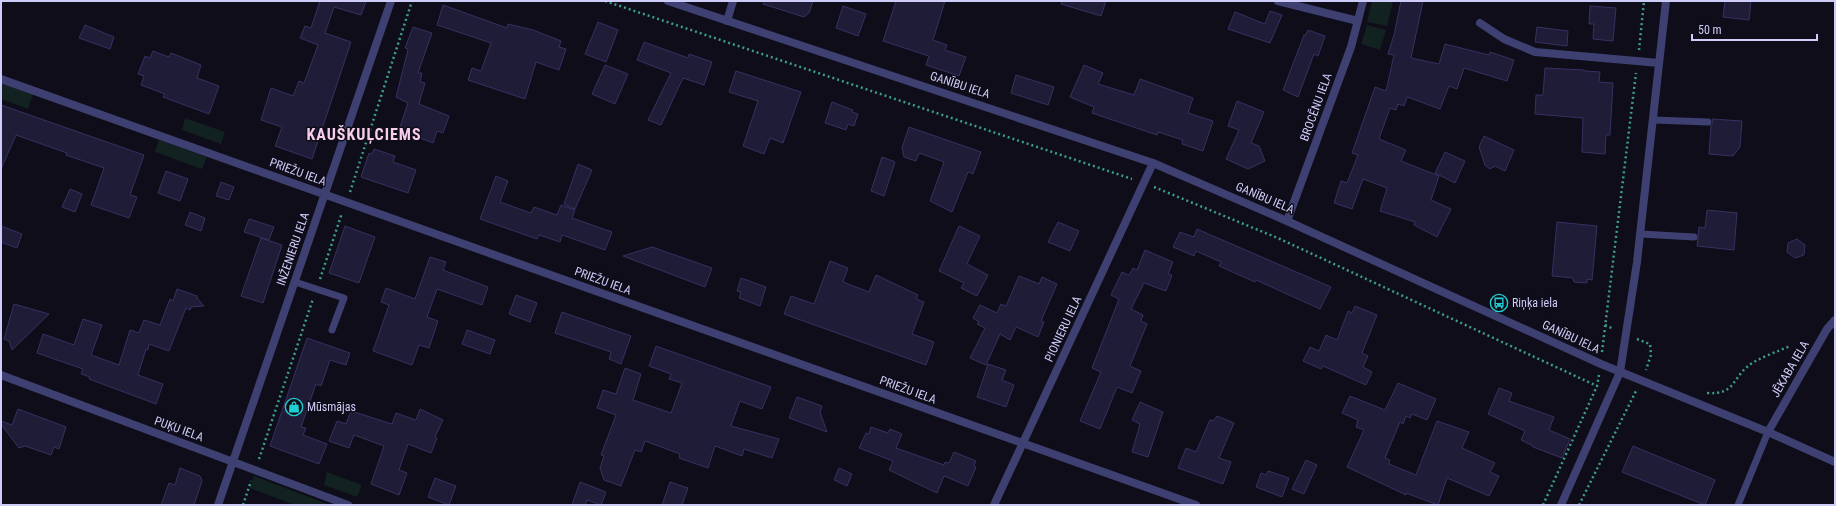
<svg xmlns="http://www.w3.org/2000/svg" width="1836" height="506" font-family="'Roboto Condensed',sans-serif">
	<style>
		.green { fill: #112220 }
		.building { fill: #1f1c38; stroke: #363161 }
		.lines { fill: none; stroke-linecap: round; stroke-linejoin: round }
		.path { stroke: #3c9d8f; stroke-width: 2.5; stroke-dasharray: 2 3; stroke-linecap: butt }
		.service { stroke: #3e4072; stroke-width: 7 }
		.minor { stroke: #3e4072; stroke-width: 8 }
		.tertiary { stroke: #3e4072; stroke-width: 8 }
		.labels { text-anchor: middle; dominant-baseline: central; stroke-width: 3; stroke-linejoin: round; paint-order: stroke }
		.street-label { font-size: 12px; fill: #ceccf8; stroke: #0e0d19 }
		.poi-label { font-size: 12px; fill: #ceccf8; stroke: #0e0d19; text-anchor: start }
		.district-label { font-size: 16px; font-weight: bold; letter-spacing: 1px; fill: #f8ceec; stroke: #0e0d19 }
	</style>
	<rect width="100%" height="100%" fill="#0e0d19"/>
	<g class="green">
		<polygon points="1372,1 1393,1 1387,26 1367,22"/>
		<polygon points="1367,25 1386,30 1380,50 1361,44"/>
		<polygon points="1,83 33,95 28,109 1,99"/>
		<polygon points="185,118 225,132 221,144 182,130"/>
		<polygon points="159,140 207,157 202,169 155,152"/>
		<polygon points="327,472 362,485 357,497 324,485"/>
		<polygon points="254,476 330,505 295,505 250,488"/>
	</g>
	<g class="building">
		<polygon points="320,1 366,1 361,15 334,7 325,33 351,42 312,159 275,146 282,127 261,120 271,88 293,96 299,81 304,83 318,45 300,38 305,26 311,28"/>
		<polygon points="764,1 813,1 809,13 804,17 763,4"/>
		<polygon points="896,1 945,1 933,40 947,45 945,50 966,57 959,76 926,65 929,56 883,41"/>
		<polygon points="1062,1 1106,1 1101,16 1061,4"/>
		<polygon points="1401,1 1423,1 1411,58 1439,64 1445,44 1489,55 1490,52 1514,60 1507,81 1464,68 1457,89 1449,86 1440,109 1407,97 1404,106 1398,104 1396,110 1390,108 1379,139 1406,150 1401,161 1439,176 1431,200 1451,209 1437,237 1414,225 1415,222 1380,211 1387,188 1363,179 1352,209 1334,203 1341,181 1347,183 1358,155 1352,153 1375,87 1386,91 1394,55 1388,54 1394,35"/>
		<polygon points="1725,1 1751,1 1749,20 1723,17"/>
		<polygon points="443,5 507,28 508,24 533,30 561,41 559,47 566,49 559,70 536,62 525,99 468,80 472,68 481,71 491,43 437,25"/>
		<polygon points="843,6 866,14 858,36 836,28"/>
		<polygon points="1590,6 1616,8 1613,41 1593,39 1594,24 1589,24"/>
		<polygon points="1270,11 1282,15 1270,43 1228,29 1235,12 1265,24"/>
		<polygon points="598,22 618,30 606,62 585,54"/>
		<polygon points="85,25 114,37 110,49 79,38"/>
		<polygon points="413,27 432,33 418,73 422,73 420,82 425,83 419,104 449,116 443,133 437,131 433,143 399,130 408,103 396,97 407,54 408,49 405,48"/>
		<polygon points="1537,27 1568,31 1567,46 1535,42"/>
		<polygon points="1308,30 1325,36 1318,56 1314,54 1298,97 1283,90 1304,35 1305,36"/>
		<polygon points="644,42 688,58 689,54 712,62 704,85 683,78 661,125 648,120 671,73 637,60"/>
		<polygon points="153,51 169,57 171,53 201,65 197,78 219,86 209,114 163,97 165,94 141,85 144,76 138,74 145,56 150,58"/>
		<polygon points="605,65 628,74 615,104 592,94"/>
		<polygon points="1084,65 1103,73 1098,84 1134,95 1140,79 1193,98 1188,113 1213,121 1203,151 1182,144 1183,140 1158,132 1157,135 1092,113 1094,107 1070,97"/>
		<polygon points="1545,68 1584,70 1585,71 1600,72 1599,82 1613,83 1610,135 1606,135 1605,154 1582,152 1583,118 1535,114 1536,95 1543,95"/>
		<polygon points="736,71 801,92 783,143 770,138 764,154 743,146 758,101 729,92"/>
		<polygon points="1016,75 1054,87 1048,105 1011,93"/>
		<polygon points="1237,101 1264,112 1251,143 1259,146 1265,161 1248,169 1226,159 1239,130 1228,126"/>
		<polygon points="832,102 853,110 852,112 858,114 854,126 848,124 846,130 825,123"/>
		<polygon points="1,105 144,155 130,195 137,197 129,218 91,205 104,168 66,155 67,153 16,135 1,169"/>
		<polygon points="1712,119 1742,121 1740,147 1733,156 1709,154 1711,126 1713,123"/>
		<polygon points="909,127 981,152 973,174 968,172 952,212 930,201 944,162 919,153 916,161 904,157 902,148"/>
		<polygon points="1484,136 1514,150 1505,171 1495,166 1490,169 1485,165 1479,147"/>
		<polygon points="374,149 395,156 393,162 416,170 408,193 361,177 369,153 372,154"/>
		<polygon points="1445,152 1465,161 1455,183 1435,173"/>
		<polygon points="882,157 895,162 884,196 871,191"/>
		<polygon points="578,164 592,170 575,209 564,204"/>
		<polygon points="166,171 188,179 180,201 158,193"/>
		<polygon points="496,176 508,181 500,202 531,213 534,207 557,215 561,205 575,210 572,218 612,232 605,250 562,235 560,242 539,235 537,239 480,219"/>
		<polygon points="221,182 234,187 229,200 216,196"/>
		<polygon points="70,189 82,194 75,212 62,207"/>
		<polygon points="1707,210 1737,213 1734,250 1697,246 1699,227 1705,228"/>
		<polygon points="190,212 205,218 201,231 185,225"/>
		<polygon points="249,219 274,227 269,240 244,232"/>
		<polygon points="1058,222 1079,231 1070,251 1048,242"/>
		<polygon points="1557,222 1597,226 1592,280 1587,279 1587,283 1574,282 1573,278 1552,276"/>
		<polygon points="1,226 22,234 17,248 1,242"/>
		<polygon points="345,226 375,237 359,283 329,273"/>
		<polygon points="959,226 980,236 967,264 988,275 977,296 961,288 964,283 939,271"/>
		<polygon points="1197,229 1331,287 1320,309 1256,280 1255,282 1219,266 1221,262 1196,251 1194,256 1173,247 1180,232 1194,237"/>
		<polygon points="261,238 282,245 263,303 241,296"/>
		<polygon points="1797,239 1805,245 1804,255 1795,258 1787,252 1788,243"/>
		<polygon points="652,247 712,268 705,287 623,256"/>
		<polygon points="1145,250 1173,262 1168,274 1172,275 1166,291 1144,283 1131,309 1143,315 1141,321 1147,324 1130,366 1141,371 1132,393 1117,387 1100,429 1080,421 1101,372 1092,368 1119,299 1111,295 1122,272 1129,275 1133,268 1137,270"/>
		<polygon points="430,257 446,262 443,270 488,287 482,305 437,289 427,317 438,321 429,348 419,345 412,365 373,351 389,305 381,302 386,288 415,299"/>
		<polygon points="830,261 848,268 843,282 869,292 876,275 918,295 916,299 924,302 912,334 934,342 926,365 784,314 791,296 814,304"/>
		<polygon points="1019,276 1039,284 1042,277 1057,284 1041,321 1044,322 1038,337 1016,327 1010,340 1000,334 986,365 970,358 985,328 977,324 979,322 973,318 980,305 997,313 1001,304 1006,306"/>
		<polygon points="741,278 766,287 760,306 739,298 741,292 737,291"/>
		<polygon points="177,289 197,296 197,298 204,306 191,307 190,310 186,308 169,351 149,344 148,350 146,349 138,375 163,384 156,404 89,379 90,377 81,374 83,369 37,353 43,334 74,345 83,319 102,325 91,355 119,365 130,330 139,333 144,320 160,325 170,299 173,301"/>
		<polygon points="516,295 537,303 530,322 509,314"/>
		<polygon points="14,304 49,314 12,350 9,341 4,339"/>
		<polygon points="1355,306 1377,315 1362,353 1368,356 1363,367 1372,372 1366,385 1323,366 1321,369 1303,361 1310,347 1319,351 1326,335 1337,340 1348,311 1352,313"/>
		<polygon points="562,312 631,336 621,364 609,359 611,352 555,333"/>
		<polygon points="467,330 495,340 490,354 462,344"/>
		<polygon points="307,338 350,353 346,365 330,360 321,386 316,384 301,427 306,428 303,435 327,444 319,464 270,446"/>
		<polygon points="656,346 771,387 762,409 740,401 731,426 779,439 772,458 744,449 742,456 715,446 708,468 679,458 680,454 645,441 641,452 635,450 621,486 604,480 600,468 604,456 601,455 616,415 597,408 603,390 616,394 625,368 641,374 633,400 671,413 682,383 669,379 671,374 649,366"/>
		<polygon points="988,364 1006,370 1002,380 1014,385 1006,407 977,397"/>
		<polygon points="1398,383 1436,399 1427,420 1412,414 1410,418 1406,416 1403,424 1400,422 1385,458 1390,460 1389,464 1416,475 1437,421 1469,432 1462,448 1495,463 1490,472 1499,476 1489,496 1447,478 1438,505 1406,493 1406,495 1347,467 1364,430 1356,427 1358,420 1342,413 1350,396 1385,410"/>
		<polygon points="1499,388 1512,393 1509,401 1554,417 1549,430 1570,439 1562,458 1533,447 1533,446 1521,440 1525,431 1488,414"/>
		<polygon points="797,397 822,406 820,412 827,432 789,418"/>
		<polygon points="1140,402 1163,412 1148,457 1132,452 1140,424 1132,420"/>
		<polygon points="18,409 66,427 59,449 54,447 51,455 25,446 19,448 1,424 1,421 12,425"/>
		<polygon points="420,409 443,420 435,437 437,438 431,453 408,444 399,470 407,473 399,495 371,484 384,446 354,435 349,448 329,441 337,421 346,424 351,411 392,424 396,413 416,420"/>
		<polygon points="1217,416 1234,423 1219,458 1231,462 1223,484 1178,468 1186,448 1196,452 1210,420 1213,421"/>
		<polygon points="871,427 888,433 890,429 902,434 896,448 944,465 945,462 949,463 954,452 976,461 974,465 976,467 968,486 944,476 937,493 889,470 893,461 859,448 866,433 869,434"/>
		<polygon points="1633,446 1715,480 1705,505 1622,472"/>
		<polygon points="1306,460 1317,465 1304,494 1292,489"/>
		<polygon points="180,468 200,476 202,481 194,505 161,505 169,483 175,485"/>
		<polygon points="839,468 852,474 847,486 834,480"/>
		<polygon points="1268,471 1289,478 1282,497 1256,487 1261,473 1266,475"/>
		<polygon points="435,478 456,486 449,505 428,497"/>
		<polygon points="580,482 606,492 601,505 587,500 585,505 572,505"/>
		<polygon points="670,482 688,488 682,505 662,505"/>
	</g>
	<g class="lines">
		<g class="path">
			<polyline points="605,1 1132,179"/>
			<polyline points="1639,50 1644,1"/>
			<polyline points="1154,187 1280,239 1597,386 1599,375"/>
			<polyline points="350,192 412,1"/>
			<polyline points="320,279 342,213"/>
			<polyline points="1605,325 1614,329"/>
			<polyline points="1637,339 1650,344 1651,355 1646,370"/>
			<polyline points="1602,352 1636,73"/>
			<path d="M1707,393C1735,395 1732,379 1748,366C1758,358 1779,351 1790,346"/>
			<polyline points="259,459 313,299"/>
			<polyline points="243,505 251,481"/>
			<polyline points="1543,505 1597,386"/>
			<polyline points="1579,505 1636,391"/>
		</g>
		<g class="service">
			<polyline points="1653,120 1708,122"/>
			<polyline points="1641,234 1694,237"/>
			<polyline points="295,282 344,298 332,330"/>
			<polyline points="1738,505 1768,432"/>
		</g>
		<g class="minor">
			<polyline points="1278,1 1358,21"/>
			<polyline points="727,21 733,1"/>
			<polyline points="1480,23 1504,39 1535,52 1659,63"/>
			<polyline points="1,79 1196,505"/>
			<polyline points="1287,221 1351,47 1363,1"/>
			<polyline points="1,375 348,505"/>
			<polyline points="1768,432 1827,329 1835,320"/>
			<polyline points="994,505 1153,163"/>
			<polyline points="1561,505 1620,372 1637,262 1666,1"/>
		</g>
		<g class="tertiary">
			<polyline points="668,1 1153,163 1287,221 1601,364 1768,432 1835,462"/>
			<polyline points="218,505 391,1"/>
		</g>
	</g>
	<defs>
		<symbol id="bus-ring" viewBox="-11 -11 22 22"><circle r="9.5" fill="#0e0d19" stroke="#1ecfd3" stroke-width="1.5"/><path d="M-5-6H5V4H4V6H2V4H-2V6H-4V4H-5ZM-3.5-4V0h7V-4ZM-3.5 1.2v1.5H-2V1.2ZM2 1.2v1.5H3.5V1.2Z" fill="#1ecfd3"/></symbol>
		<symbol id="shop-ring" viewBox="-11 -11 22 22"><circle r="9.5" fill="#0e0d19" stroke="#1ecfd3" stroke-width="1.5"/><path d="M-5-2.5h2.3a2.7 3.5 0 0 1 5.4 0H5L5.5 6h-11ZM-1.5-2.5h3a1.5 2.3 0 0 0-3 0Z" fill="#1ecfd3"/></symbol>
	</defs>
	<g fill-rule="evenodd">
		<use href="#bus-ring" x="1489" y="293" width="20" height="20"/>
		<use href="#shop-ring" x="284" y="397" width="20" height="20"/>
	</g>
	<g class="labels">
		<g class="street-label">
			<text transform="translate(960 85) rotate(18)">GANĪBU IELA</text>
			<text transform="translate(1316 107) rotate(-70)">BROCĒNU IELA</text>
			<text transform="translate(298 172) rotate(20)">PRIEŽU IELA</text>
			<text transform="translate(1265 198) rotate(23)">GANĪBU IELA</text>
			<text transform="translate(293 249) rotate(-71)">INŽENIERU IELA</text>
			<text transform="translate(603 281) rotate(20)">PRIEŽU IELA</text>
			<text transform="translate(1063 329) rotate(-65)">PIONIERU IELA</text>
			<text transform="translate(1571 337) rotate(25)">GANĪBU IELA</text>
			<text transform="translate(1790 369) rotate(-60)">JĒKABA IELA</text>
			<text transform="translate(908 390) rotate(20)">PRIEŽU IELA</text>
			<text transform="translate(179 429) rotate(20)">PUĶU IELA</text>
		</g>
		<g class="poi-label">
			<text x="1512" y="303">Riņķa iela</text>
			<text x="307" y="407">Mūsmājas</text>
		</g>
		<g class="district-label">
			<text x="364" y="134">KAUŠKUĻCIEMS</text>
		</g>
	</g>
	<rect width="1836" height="506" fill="none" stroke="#ceccf8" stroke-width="4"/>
	<path d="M1692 34v6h125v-6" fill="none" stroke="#ceccf8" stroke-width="2"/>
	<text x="1698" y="34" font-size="12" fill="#ceccf8" stroke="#0e0d19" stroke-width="3" paint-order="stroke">50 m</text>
</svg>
